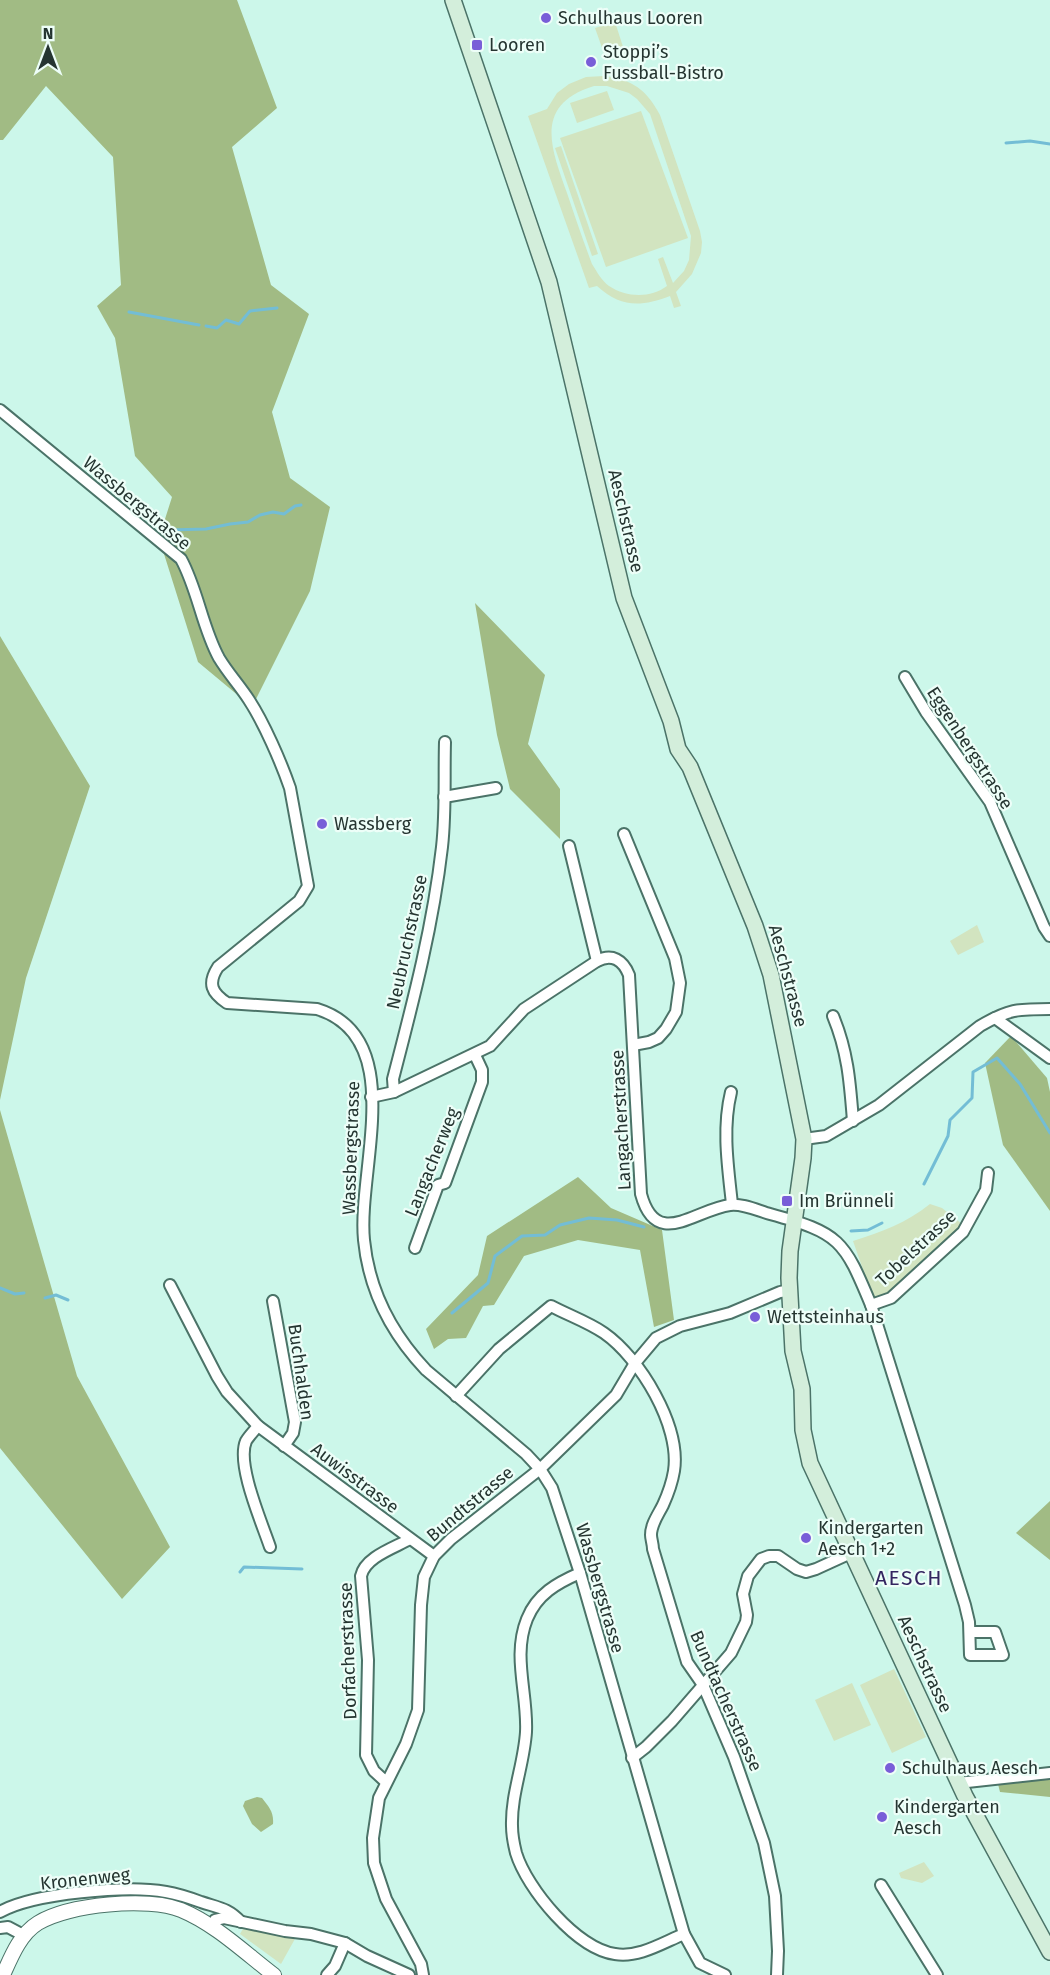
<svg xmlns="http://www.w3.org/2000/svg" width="1050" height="1975" viewBox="0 0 1050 1975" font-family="'Fira Sans',sans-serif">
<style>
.green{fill:#d2e4c0;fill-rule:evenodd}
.forest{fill:#a1bb84}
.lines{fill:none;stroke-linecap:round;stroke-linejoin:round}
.stream{stroke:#73bdd5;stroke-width:3}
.minor-casing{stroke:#4b7368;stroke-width:14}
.tertiary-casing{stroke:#4b7368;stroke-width:16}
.secondary-casing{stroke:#4b7368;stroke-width:18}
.minor{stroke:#fff;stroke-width:10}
.tertiary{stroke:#fff;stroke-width:14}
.secondary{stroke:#d3eedb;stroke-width:15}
.poi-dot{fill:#795ed8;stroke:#edfef8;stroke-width:2}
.labels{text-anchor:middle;stroke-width:4.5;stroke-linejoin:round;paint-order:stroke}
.poi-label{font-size:18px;fill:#253531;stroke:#edfef8;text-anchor:start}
.street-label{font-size:18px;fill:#253531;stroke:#edfef8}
.quarter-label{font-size:21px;letter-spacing:1.5px;fill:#332560;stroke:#edfef8}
</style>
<rect width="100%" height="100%" fill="#ccf7ea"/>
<g class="green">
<polygon points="615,22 625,53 606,59 595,28"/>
<path d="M 604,76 C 633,80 646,89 660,115 L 700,231 L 702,242 L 701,253 L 692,274 L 676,292 L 681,306 L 674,308 L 670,296 C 641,307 621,308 597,286 L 589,288 L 528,116 L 547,109 L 557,93 L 569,84 L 586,77 ZM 594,86 L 607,86 L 629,93 L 637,99 L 650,114 L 691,236 L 689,260 L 684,271 L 673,283 L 663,257 L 658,259 L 667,286 C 651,298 627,298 609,286 C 602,281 597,272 592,264 C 583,240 575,217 567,193 C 551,148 533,105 594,86 Z"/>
<polygon points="607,91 614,110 577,123 570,103"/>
<polygon points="641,111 688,238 606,267 560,138"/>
<polygon points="561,146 598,254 592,256 555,148"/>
<polygon points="977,925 984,942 958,955 950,941"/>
<path d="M 930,1204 L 942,1208 L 962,1224 L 930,1259 L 893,1296 L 874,1301 L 853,1241 C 882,1232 906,1223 930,1204 Z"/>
<polygon points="894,1669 926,1737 892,1753 860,1685"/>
<polygon points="852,1683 871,1725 834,1741 815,1700"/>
<polygon points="924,1862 934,1876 922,1883 901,1878 899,1873"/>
<polygon points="244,1927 296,1937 281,1964 240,1934"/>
</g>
<g class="forest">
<polygon points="0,0 237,0 277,108 232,147 271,285 309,314 272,412 290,478 330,507 310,591 252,707 198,662 159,538 172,497 135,456 115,338 97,306 121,285 113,157 46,86 3,140 0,140"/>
<polygon points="475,603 545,675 528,744 560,789 560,839 510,789 497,735"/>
<polygon points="0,636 90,786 26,978 0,1100"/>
<polygon points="1011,1036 1047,1078 1050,1092 1050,1211 1003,1145 985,1063"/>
<polygon points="0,1110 77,1376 170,1547 122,1599 0,1448"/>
<polygon points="578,1177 611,1208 662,1230 674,1320 654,1327 640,1250 578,1240 524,1256 494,1305 483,1306 466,1338 448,1339 434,1349 426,1329 478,1275 487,1236"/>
<polygon points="1050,1501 1050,1560 1016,1533"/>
<polygon points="1050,1775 1050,1797 1000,1792 997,1780"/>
<path d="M 257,1797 L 262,1798 C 269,1807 274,1812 273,1824 L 261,1832 L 252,1824 L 243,1806 L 245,1801 Z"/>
</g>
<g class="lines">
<g class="stream">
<polyline points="1006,143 1030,141 1050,144"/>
<polyline points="129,312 199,325"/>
<polyline points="206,326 217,328 226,320 239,324 250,311 277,308"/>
<polyline points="169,530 206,529 230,524 248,522 260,515 273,512 284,514 295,506 301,505"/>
<polyline points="924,1184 948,1136 950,1120 972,1098 973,1072 997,1058 1020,1084 1050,1133"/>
<polyline points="851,1231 868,1230 882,1223"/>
<polyline points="0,1288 15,1294 24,1293"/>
<polyline points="45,1298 56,1295 68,1300"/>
<polyline points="452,1313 488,1283 495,1256 522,1236 545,1235 560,1225 589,1218 617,1220 644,1227"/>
<polyline points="240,1572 244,1567 302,1569"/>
</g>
<g class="minor-casing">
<g id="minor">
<path d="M 0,410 L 181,559 C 198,590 202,627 219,658 C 228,673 240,686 249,700 C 264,723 281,762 290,788 L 308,886 L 299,901 L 218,967 C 207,984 212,993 227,1003 L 317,1009 C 409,1037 357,1171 364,1240 C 369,1291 391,1333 426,1370 L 526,1454 L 540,1469 L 552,1488 L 580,1573 L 684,1934 L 700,1963 L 725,1975"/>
<polyline points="905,677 926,712 990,802 1044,927 1050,936"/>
<polyline points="444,797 496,788"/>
<polyline points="624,834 675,958 680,983 676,1012 666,1029 658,1038 649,1042 633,1045"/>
<polyline points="569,846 597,961"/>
<path d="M 833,1016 C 848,1052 850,1083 853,1121"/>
<polyline points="995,1018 1050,1058"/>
<path d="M 394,1092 L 393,1079 C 413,1002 433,926 442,847 C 446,812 444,777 445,742"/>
<path d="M 731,1092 C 722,1129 728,1167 732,1204"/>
<path d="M 371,1097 L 394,1092 L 490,1046 L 524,1009 L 597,961 C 612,953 623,960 629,975 L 641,1194 C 656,1250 694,1210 730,1205 C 742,1203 759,1211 770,1214 C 840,1233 844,1240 871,1305 L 965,1605 L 969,1622 L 970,1655 L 1003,1655 L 995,1632 L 970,1632"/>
<path d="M 804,1139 L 826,1136 L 879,1105 L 980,1026 C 1009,1009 1017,1009 1050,1009"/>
<polyline points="415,1248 438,1185 445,1183 482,1082 482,1070 475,1055"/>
<polyline points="170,1285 217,1376 227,1392 258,1426 434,1556"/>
<polyline points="273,1301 295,1422 293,1433 284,1446"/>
<polyline points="871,1305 891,1298 963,1232 986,1190 988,1173"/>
<path d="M 456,1396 L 499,1349 L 551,1306 C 568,1315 588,1322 604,1333 C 640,1358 681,1426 674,1471 C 672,1483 668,1494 663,1505 C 658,1515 651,1524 651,1535 C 651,1539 653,1544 653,1549 L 687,1662 L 703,1685 L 734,1757 L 764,1843 L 775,1896 L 778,1951 L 777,1975"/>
<path d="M 258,1426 C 254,1431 249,1436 246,1441 C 236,1464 262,1523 270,1547"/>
<path d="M 580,1573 C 557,1583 537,1594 527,1619 C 512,1656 528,1694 526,1732 C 524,1764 511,1794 512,1826 C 512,1835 514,1845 516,1853 C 527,1889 577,1949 615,1954 C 639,1958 662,1943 684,1934"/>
<polyline points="632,1758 646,1747 672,1721 731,1653 746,1622 747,1615 743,1594 748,1576 761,1559 769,1556 778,1556 797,1569 806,1572 816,1569 851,1553"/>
<path d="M 386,1782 L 374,1771 L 366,1755 L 368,1660 L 361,1576 C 365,1557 394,1548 410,1539"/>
<polyline points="958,1783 1050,1773"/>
<polyline points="881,1885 937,1975"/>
<path d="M 0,1912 C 33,1893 128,1885 166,1892 C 178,1894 190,1898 201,1902 C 219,1908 228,1908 241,1922"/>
<polyline points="0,1928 8,1927 25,1936"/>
<polyline points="213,1928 215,1920 224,1918 285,1931 311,1934 345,1943 367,1956 409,1975"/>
<polyline points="327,1975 335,1966 345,1943"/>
<polyline points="423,1975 421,1964 386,1899 374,1863 373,1838 379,1798 406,1744 418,1710 421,1605 424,1577 434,1556 451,1539 540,1469 616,1395 635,1363 656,1338 680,1326 730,1313 780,1292 790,1290"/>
</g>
</g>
<g class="tertiary-casing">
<path id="tertiary" d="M 3,1975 C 11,1957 20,1934 38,1923 C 69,1904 148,1897 181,1910 C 215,1924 244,1952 274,1975"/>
</g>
<g class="secondary-casing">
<polyline id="secondary" points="453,0 549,282 624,598 671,721 678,749 690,767 755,926 771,975 804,1139 803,1158 790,1251 789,1278 793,1351 802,1389 803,1430 810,1463 965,1796 1050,1952"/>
</g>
<use href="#minor" class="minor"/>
<use href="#tertiary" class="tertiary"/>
<use href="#secondary" class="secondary"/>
</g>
<g class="poi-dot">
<circle cx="546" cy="18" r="6"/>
<rect x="471" y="39" width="12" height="12" rx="3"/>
<circle cx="591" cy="62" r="6"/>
<circle cx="322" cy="824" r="6"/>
<rect x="781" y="1195" width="12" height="12" rx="3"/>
<circle cx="755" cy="1317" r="6"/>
<circle cx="806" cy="1538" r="6"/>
<circle cx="890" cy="1768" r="6"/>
<circle cx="882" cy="1817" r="6"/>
</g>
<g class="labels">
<g class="poi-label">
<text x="558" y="24">Schulhaus Looren</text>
<text x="489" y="51">Looren</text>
<text x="603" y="58">Stoppi’s<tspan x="603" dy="21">Fussball-Bistro</tspan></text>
<text x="334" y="830">Wassberg</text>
<text x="799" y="1207">Im Brünneli</text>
<text x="767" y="1323">Wettsteinhaus</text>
<text x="818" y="1534">Kindergarten<tspan x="818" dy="21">Aesch 1+2</tspan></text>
<text x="902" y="1774">Schulhaus Aesch</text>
<text x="894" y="1813">Kindergarten<tspan x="894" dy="21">Aesch</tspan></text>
</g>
<g class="street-label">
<text transform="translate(137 503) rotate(40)" y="6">Wassbergstrasse</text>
<text transform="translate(626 521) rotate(77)" y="6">Aeschstrasse</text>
<text transform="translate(970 748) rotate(57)" y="6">Eggenbergstrasse</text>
<text transform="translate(407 942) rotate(-78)" y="6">Neubruchstrasse</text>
<text transform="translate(788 976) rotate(75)" y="6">Aeschstrasse</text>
<text transform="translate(621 1120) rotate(-93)" y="6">Langacherstrasse</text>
<text transform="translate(351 1148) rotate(-88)" y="6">Wassbergstrasse</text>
<text transform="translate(432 1162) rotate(-68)" y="6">Langacherweg</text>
<text transform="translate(916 1248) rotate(-43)" y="6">Tobelstrasse</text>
<text transform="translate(301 1372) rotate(82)" y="6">Buchhalden</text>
<text transform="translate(355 1478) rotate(37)" y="6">Auwisstrasse</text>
<text transform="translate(470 1504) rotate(-40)" y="6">Bundtstrasse</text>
<text transform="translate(600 1588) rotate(74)" y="6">Wassbergstrasse</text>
<text transform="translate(348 1651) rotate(-92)" y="6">Dorfacherstrasse</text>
<text transform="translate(925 1664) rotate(65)" y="6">Aeschstrasse</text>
<text transform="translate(726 1701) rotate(66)" y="6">Bundtacherstrasse</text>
<text transform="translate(85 1879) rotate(-6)" y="6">Kronenweg</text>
</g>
<g class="quarter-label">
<text x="909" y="1585">AESCH</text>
</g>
</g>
<g transform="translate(48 48)" stroke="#edfef8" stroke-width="4.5" paint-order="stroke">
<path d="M0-4.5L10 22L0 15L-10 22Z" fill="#253531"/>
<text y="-9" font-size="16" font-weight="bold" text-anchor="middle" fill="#253531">N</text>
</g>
</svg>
